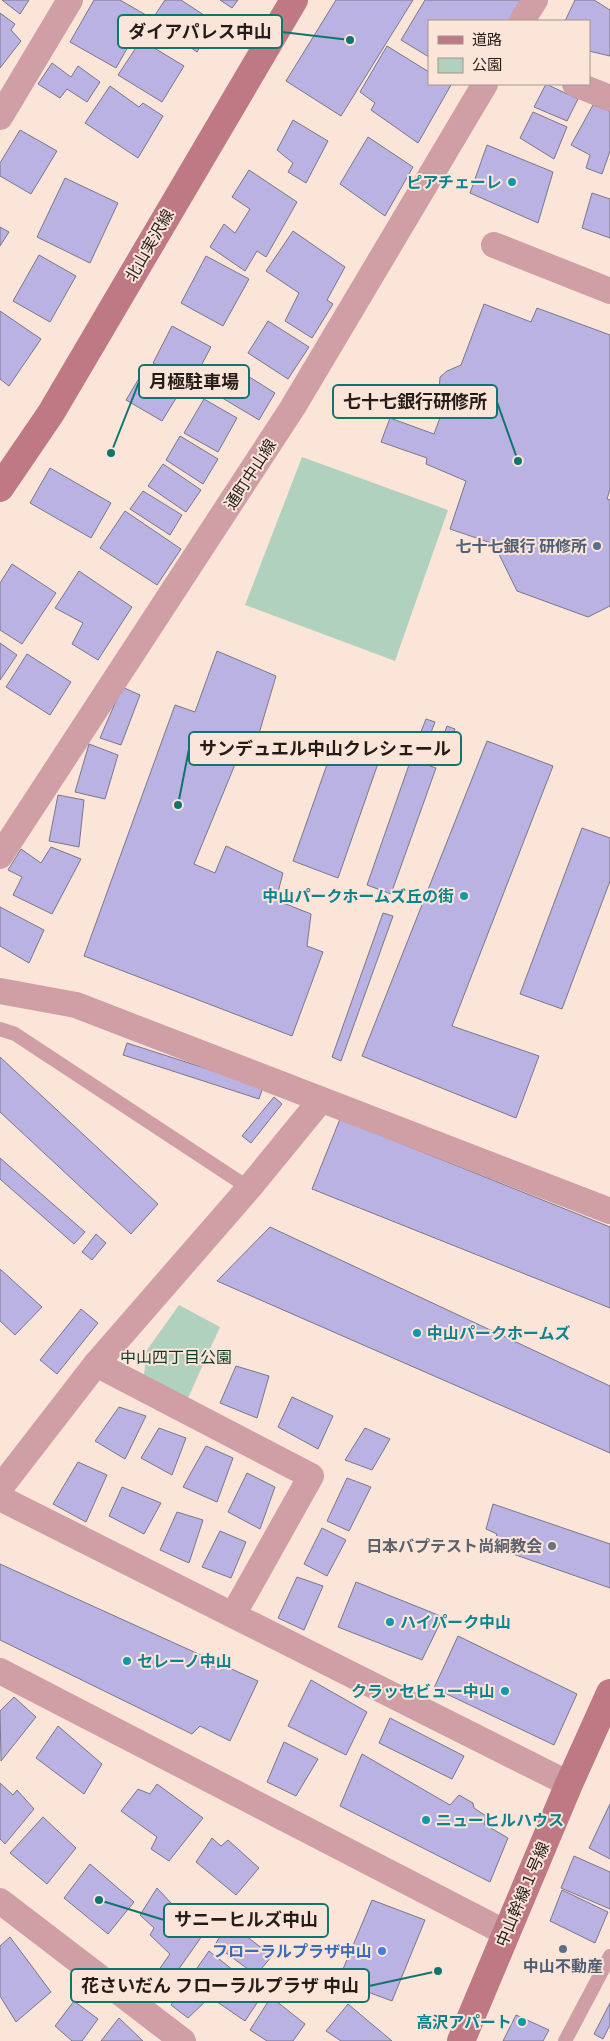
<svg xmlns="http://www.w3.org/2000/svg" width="610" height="2041" viewBox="0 0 610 2041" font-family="Cabin,'Noto Sans JP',sans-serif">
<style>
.green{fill:#b0d1be}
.building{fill:#b9b2e2;stroke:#7a778a}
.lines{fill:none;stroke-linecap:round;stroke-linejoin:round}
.lane{stroke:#cf9fa5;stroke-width:14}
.street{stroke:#cf9fa5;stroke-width:26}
.secondary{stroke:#be7984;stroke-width:28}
.culture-dot{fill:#0f9aa8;stroke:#fbe5d9;stroke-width:2}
.service-dot{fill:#5c6f8a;stroke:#fbe5d9;stroke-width:2}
.worship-dot{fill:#6b7280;stroke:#fbe5d9;stroke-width:2}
.shop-dot{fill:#3f7fe0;stroke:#fbe5d9;stroke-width:2}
.labels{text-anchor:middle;stroke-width:4;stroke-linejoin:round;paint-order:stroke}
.culture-label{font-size:16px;font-weight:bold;fill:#0d838f;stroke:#fbe5d9;text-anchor:end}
.street-label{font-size:16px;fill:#241c18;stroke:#fbe5d9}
.service-label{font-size:16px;font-weight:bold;fill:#4e5e75;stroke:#fbe5d9;text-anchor:end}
.park-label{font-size:16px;fill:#0f3925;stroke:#fbe5d9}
.worship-label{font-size:16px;font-weight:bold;fill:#5b616d;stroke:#fbe5d9;text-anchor:end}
.shop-label{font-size:16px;font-weight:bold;fill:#366cbe;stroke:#fbe5d9;text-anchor:end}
.leader{fill:none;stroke:#0f766e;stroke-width:2}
.callout-dot{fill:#0f766e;stroke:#fbe5d9;stroke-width:2}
.callout{fill:#fbe5d9;stroke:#0f766e;stroke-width:2}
.callout-label{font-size:18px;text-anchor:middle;font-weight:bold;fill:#241c18}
</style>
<rect width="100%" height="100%" fill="#fbe5d9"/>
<g class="green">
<polygon points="302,457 448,510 395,661 245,605"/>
<polygon points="179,1305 220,1327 188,1398 144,1375 147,1350"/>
</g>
<g class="building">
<polygon points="2,0 29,0 20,14"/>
<polygon points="94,0 120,0 146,15 116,68 70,42"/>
<polygon points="165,0 181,0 216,23 197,52 151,21"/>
<polygon points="220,0 238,0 232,8"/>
<polygon points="336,0 413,0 341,116 286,81"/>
<polygon points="425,0 522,0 509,21 429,21 429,57 401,40"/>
<polygon points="575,0 594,0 610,10 610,56 589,51 589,21 565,21"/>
<polygon points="0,13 15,24 11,30 21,41 0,68"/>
<polygon points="141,40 184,66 162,102 118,75"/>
<polygon points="387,46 429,72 429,84 448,84 451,85 418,143 371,110 375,103 360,92"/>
<polygon points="52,63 71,77 78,66 100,82 87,102 67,89 60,98 38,84"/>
<polygon points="546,84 578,99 567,121 534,107"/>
<polygon points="110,86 139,107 143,103 163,116 138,158 85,123"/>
<polygon points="593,105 610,111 610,151 602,174 586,168 590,155 571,145"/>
<polygon points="533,112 567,127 554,159 520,138"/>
<polygon points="293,120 328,141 306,183 288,172 293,163 277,150"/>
<polygon points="20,130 57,151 31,194 0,176 0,163"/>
<polygon points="368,137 413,167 385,216 340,184"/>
<polygon points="487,145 553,172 538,223 470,193"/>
<polygon points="249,170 297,202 266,257 257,251 245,271 210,247 224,224 235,233 250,209 232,197"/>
<polygon points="65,178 118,203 90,263 37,237"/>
<polygon points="592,193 610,199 610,238 582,228"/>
<polygon points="0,227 9,232 0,246"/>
<polygon points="293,231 345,267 327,300 333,304 312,338 285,321 299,293 266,271"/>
<polygon points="39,255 76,276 50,322 13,301"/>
<polygon points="206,256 249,279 223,326 181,303"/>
<polygon points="484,304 531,322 537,308 610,335 610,489 607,499 610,500 610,606 588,617 517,591 494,544 450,529 466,481 426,464 427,458 381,442 390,418 434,434 445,404 439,392 440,377 447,371 461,365"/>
<polygon points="0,311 41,339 9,386 0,379"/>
<polygon points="268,321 309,347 288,379 248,353"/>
<polygon points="172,326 211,347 192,383 153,363"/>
<polygon points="147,365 183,387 162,421 126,400"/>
<polygon points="230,365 275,393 259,420 214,393"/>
<polygon points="204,399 237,418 218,452 184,433"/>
<polygon points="180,436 218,459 203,484 166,460"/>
<polygon points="163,464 201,490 186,512 148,486"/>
<polygon points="50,468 111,503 91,538 30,503"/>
<polygon points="143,491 182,515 170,535 130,509"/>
<polygon points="125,511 181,549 157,585 100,548"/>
<polygon points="12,564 56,593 22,644 0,630 0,583"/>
<polygon points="79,571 132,607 98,660 72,644 83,623 55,608"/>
<polygon points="0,643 17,655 0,680"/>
<polygon points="217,651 276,676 250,764 236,762 194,864 215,873 226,846 283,873 276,900 311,914 307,946 323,952 292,1036 84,956 175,705 195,712"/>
<polygon points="27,654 71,682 50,715 6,687"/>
<polygon points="122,687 140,695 121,745 100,738"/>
<polygon points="426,719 435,722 422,756 413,752"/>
<polygon points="447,726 455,729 441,765 434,762"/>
<polygon points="336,739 381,755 338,878 293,861"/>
<polygon points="487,741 553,766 452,1026 539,1056 516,1118 362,1056"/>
<polygon points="89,744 118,755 105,799 75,792"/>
<polygon points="411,759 436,768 391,894 367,885"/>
<polygon points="58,795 84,800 79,847 49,841"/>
<polygon points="582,828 610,838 610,881 562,1009 520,994"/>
<polygon points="51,847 81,859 52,914 13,895 22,877 8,870 21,849 41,863"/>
<polygon points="0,907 44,930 29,963 0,946"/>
<polygon points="383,913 393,916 341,1061 332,1057"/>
<polygon points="127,1043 263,1087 259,1099 123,1055"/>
<polygon points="0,1057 158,1204 131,1234 0,1112"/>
<polygon points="274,1097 282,1104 251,1143 242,1136"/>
<polygon points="340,1119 610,1227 610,1308 312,1189"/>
<polygon points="0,1158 85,1232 74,1244 0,1179"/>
<polygon points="270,1227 610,1386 610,1453 217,1281"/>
<polygon points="96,1234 106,1243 92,1260 82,1252"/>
<polygon points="0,1269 42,1307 15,1335 0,1321"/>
<polygon points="81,1309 98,1323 57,1374 40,1360"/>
<polygon points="236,1366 269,1376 257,1418 220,1403"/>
<polygon points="292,1397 333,1416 318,1449 278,1427"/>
<polygon points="119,1407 146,1416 125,1459 95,1441"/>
<polygon points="159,1428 186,1438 172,1475 141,1458"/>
<polygon points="365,1428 390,1439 372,1470 345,1460"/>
<polygon points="206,1446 233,1458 217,1502 183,1487"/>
<polygon points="78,1462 107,1475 86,1522 53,1504"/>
<polygon points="247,1473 275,1487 260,1529 228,1512"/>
<polygon points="347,1478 371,1487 349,1531 327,1521"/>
<polygon points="122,1487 161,1503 144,1534 109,1516"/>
<polygon points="493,1504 610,1544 610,1588 493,1547 497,1534 486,1529"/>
<polygon points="177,1512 203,1520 189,1563 160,1550"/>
<polygon points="322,1528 346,1540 327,1576 304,1564"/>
<polygon points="220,1531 246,1542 231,1578 202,1567"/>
<polygon points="0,1564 258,1681 230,1741 200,1726 192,1734 0,1640"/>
<polygon points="297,1577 323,1586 304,1630 278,1618"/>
<polygon points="356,1582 443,1617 422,1660 338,1627"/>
<polygon points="458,1636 577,1694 554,1745 434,1688"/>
<polygon points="311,1680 367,1712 346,1755 288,1726"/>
<polygon points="14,1697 36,1717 1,1761 0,1711"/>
<polygon points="390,1718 464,1756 452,1779 379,1743"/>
<polygon points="58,1726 102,1764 84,1794 36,1758"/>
<polygon points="284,1742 318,1759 296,1796 267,1782"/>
<polygon points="362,1754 450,1805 459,1795 473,1803 474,1808 486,1816 484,1824 508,1838 490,1882 340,1806"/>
<polygon points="0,1783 13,1795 17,1790 34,1809 5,1844 0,1839"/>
<polygon points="157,1784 203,1818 169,1861 151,1849 157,1837 121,1811 138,1789 150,1794"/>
<polygon points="610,1804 610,1859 589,1848"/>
<polygon points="43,1817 76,1848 47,1884 10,1853"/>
<polygon points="212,1838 221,1846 228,1840 259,1868 236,1895 196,1862"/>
<polygon points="574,1856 610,1872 610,1909 561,1888"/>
<polygon points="90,1864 134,1902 108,1934 64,1898"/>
<polygon points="157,1888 202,1936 171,1980 158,1971 170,1954 150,1935 154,1928 140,1915"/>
<polygon points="562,1890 608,1912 595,1943 550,1921"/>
<polygon points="372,1900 425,1920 392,2001 338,1981"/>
<polygon points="228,1922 272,1956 256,1975 215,1945"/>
<polygon points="10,1937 51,1992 16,2022 0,1996 0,1946"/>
<polygon points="209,1951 263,1994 245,2021 210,1997 188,2018 171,2005"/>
<polygon points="271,1997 305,2024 293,2041 267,2041 250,2030"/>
<polygon points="74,2001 98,2019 82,2041 72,2041 55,2026"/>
<polygon points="610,2003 610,2025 603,2039 594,2034"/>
<polygon points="348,2004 392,2041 341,2041 326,2031"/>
<polygon points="516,2015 549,2030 543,2041 503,2041"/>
<polygon points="119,2018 143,2041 101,2041"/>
</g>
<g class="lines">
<g class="lane">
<polyline points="0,1029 15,1034 249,1188"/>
<polyline points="565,2041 610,1956"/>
</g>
<g class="street">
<polyline points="522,21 535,0"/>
<polyline points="575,84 610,98"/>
<polyline points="0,117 70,0"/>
<polyline points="494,245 610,291"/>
<polyline points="0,856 293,407 485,84"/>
<polyline points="0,991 76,1005 610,1211"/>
<polyline points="96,1364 311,1476 233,1615"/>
<polyline points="0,1488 96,1364 249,1188 321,1100"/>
<polyline points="0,1498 569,1784"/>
<polyline points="0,1671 506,1933"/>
<polyline points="0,1901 183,2041"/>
</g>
<g class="secondary">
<polyline points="0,488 51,413 294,0"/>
<polyline points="461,2041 569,1784 610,1693"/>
</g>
</g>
<g class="culture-dot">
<circle cx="512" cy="182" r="5"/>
<circle cx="464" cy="896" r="5"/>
<circle cx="417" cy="1333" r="5"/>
<circle cx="390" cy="1622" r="5"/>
<circle cx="127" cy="1661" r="5"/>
<circle cx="505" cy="1691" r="5"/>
<circle cx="426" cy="1820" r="5"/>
<circle cx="522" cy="2022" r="5"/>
</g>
<g class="service-dot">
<circle cx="597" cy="546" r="5"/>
<circle cx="563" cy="1949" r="5"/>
</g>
<circle class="worship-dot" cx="552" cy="1546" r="5"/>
<circle class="shop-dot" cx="382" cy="1951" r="5"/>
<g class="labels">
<g class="culture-label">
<text x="502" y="188">ピアチェーレ</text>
<text x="454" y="902">中山パークホームズ丘の街</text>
<text x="427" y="1339" text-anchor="start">中山パークホームズ</text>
<text x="400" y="1628" text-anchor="start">ハイパーク中山</text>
<text x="137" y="1667" text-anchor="start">セレーノ中山</text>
<text x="495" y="1697">クラッセビュー中山</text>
<text x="436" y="1826" text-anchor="start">ニューヒルハウス</text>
<text x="512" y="2028">高沢アパート</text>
</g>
<g class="street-label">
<text transform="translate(149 245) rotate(-60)" y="6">北山実沢線</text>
<text transform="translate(250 474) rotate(-57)" y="6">通町中山線</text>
<text transform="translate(522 1894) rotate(-67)" y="6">中山幹線１号線</text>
</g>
<g class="service-label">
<text x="587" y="552">七十七銀行 研修所</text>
<text x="563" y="1972" text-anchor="middle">中山不動産</text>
</g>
<g class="park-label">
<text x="176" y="1363">中山四丁目公園</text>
</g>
<g class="worship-label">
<text x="542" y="1552">日本バプテスト尚絅教会</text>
</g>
<g class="shop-label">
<text x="372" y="1957">フローラルプラザ中山</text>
</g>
</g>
<path class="leader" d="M350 40L282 32M111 453L139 382M518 461L497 402M178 805L189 749M99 1900L164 1920M438 1971L369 1986"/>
<g class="callout-dot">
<circle cx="350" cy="40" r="5"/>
<circle cx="111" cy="453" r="5"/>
<circle cx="518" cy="461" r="5"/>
<circle cx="178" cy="805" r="5"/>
<circle cx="99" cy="1900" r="5"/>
<circle cx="438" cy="1971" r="5"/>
</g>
<g class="callout">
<rect x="118" y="15" width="164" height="33" rx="5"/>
<rect x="139" y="365" width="110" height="33" rx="5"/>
<rect x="333" y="385" width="164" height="33" rx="5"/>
<rect x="189" y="732" width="272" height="33" rx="5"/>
<rect x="164" y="1904" width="164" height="33" rx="5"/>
<rect x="71" y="1969" width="298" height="33" rx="5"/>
</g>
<g class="callout-label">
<text x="200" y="38">ダイアパレス中山</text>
<text x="194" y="388">月極駐車場</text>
<text x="415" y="408">七十七銀行研修所</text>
<text x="325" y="755">サンデュエル中山クレシェール</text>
<text x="246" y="1926">サニーヒルズ中山</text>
<text x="220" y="1992">花さいだん フローラルプラザ 中山</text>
</g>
<rect x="428" y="20" width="162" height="65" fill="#fbe5d9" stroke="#a5958c"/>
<rect x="438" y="36" width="25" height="8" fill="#be7984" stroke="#a5958c"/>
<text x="472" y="45" font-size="15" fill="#241c18">道路</text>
<rect x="438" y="58" width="25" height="15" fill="#b0d1be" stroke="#a5958c"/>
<text x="472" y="70" font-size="15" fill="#241c18">公園</text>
</svg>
